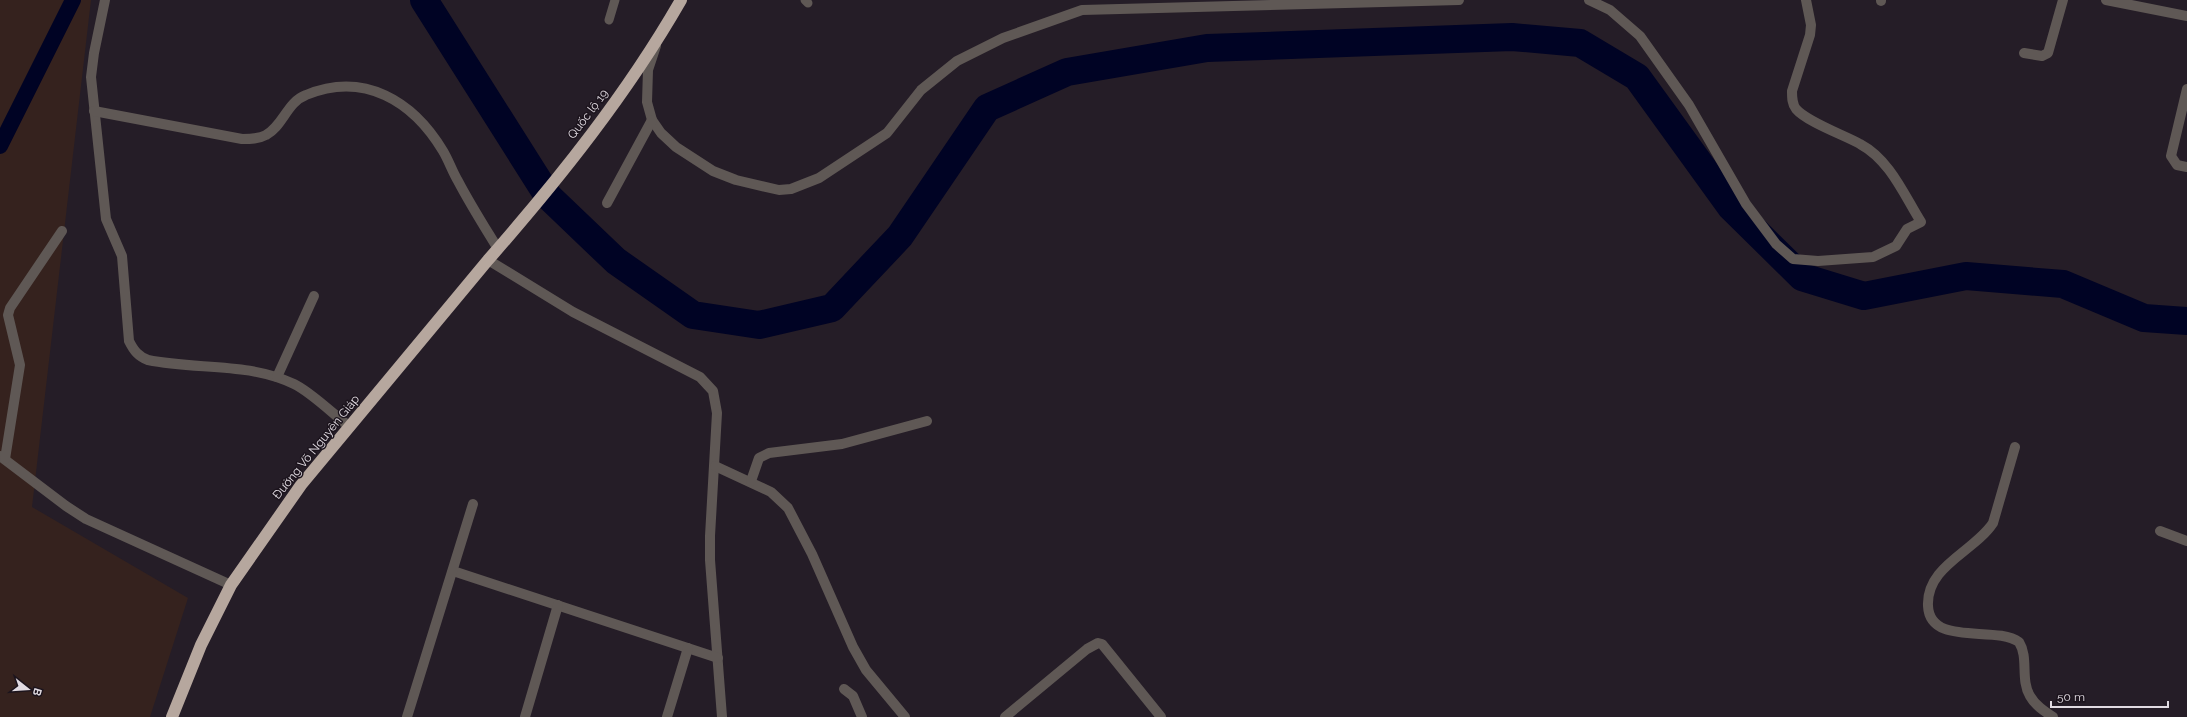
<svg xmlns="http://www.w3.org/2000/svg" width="2187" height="717" viewBox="0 0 2187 717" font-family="Raleway,sans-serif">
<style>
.industrial{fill:#35221e}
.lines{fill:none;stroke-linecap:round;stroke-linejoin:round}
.canal{stroke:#000324;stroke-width:16}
.river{stroke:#000324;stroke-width:28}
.lane{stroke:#5f5855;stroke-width:9}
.street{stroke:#5f5855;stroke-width:10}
.highway{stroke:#b6a79e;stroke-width:12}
.labels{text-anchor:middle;stroke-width:3;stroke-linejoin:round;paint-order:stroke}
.street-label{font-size:12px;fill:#e1dbe2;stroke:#1c141d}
</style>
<rect width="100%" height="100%" fill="#251d27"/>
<polygon class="industrial" points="0,0 91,0 32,507 188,598 150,717 0,717"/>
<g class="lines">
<polyline class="canal" points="0,146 73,0"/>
<polyline class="river" points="424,0 548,196 616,261 693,315 759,325 832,308 900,236 987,108 1067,72 1207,48 1512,37 1580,43 1637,77 1731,207 1802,277 1864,296 1966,276 2063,284 2144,318 2187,321"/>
<g class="lane">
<polyline points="805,0 808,3"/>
<polyline points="609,20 615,0"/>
</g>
<g class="street">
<path d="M 105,0 L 94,53 L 91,77 L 106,219 L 122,256 L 129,341 C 134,351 138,356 148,360 C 197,370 248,362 294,384 C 311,392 334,415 350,427"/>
<path d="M 1589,0 L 1610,10 L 1640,36 L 1689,105 L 1746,204 L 1776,244 L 1793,259 L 1818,261 L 1873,257 L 1896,246 L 1907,229 L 1921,222 C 1904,195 1890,160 1860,144 C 1844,135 1807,122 1796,109 C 1792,104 1792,98 1792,91 L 1810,35 L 1811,25 L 1806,0"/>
<polyline points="2106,0 2187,16"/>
<polyline points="1881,1 1881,0"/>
<polyline points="656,46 648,70 647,102 652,120 661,133 676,147 713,171 736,180 779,190 791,189 819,178 887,133 921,90 957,61 1003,38 1082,10 1459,0"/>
<polyline points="2024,53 2042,56 2048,53 2063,0"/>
<polyline points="2187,89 2171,156 2177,165 2187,167"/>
<path d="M 94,111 L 242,139 C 250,139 259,139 266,135 C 283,126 287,102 306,95 C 364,71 413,101 443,151 C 449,161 452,171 458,181 C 470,204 484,226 498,249"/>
<polyline points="607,203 652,120"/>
<polyline points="488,260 573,312 700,377 713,391 717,413 710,536 710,560 722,717"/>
<polyline points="277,377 314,296"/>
<path d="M 2015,447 L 1993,523 C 1974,552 1926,566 1928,606 C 1930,647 1995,625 2019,642 C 2029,658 2020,679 2030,696 C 2035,705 2044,711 2053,717"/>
<polyline points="0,456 66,506 86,519 231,585"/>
<polyline points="5,459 20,365 8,315 10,308 62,231"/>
<polyline points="715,466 771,492 788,508 812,554 853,647 866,670 905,717"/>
<polyline points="751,481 759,458 769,453 842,444 927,421"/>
<polyline points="2160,531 2187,541"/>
<polyline points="453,571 718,658"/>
<polyline points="844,689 853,696 862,717"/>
<polyline points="407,717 473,504"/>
<polyline points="525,717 558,605"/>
<polyline points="667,717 688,648"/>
<polyline points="1005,717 1087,649 1098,643 1102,644 1161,717"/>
</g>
<path class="highway" d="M 172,717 L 201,645 L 231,585 L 301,485 L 488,260 C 559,179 627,94 681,0"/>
</g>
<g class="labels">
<g class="street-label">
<text transform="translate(588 114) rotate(-53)" y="4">Quốc lộ 19</text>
<text transform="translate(316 447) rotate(-51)" y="4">Đường Võ Nguyên Giáp</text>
</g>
</g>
<g transform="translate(28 689) rotate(107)" stroke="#1c141d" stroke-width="3" paint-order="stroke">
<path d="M0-3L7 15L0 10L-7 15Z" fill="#e1dbe2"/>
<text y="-6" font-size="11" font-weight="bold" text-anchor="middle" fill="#e1dbe2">B</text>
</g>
<path d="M2051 701v6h117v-6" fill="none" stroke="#e1dbe2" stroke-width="2"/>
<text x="2057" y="701" font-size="12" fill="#e1dbe2" stroke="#1c141d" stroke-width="3" paint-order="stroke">50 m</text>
</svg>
